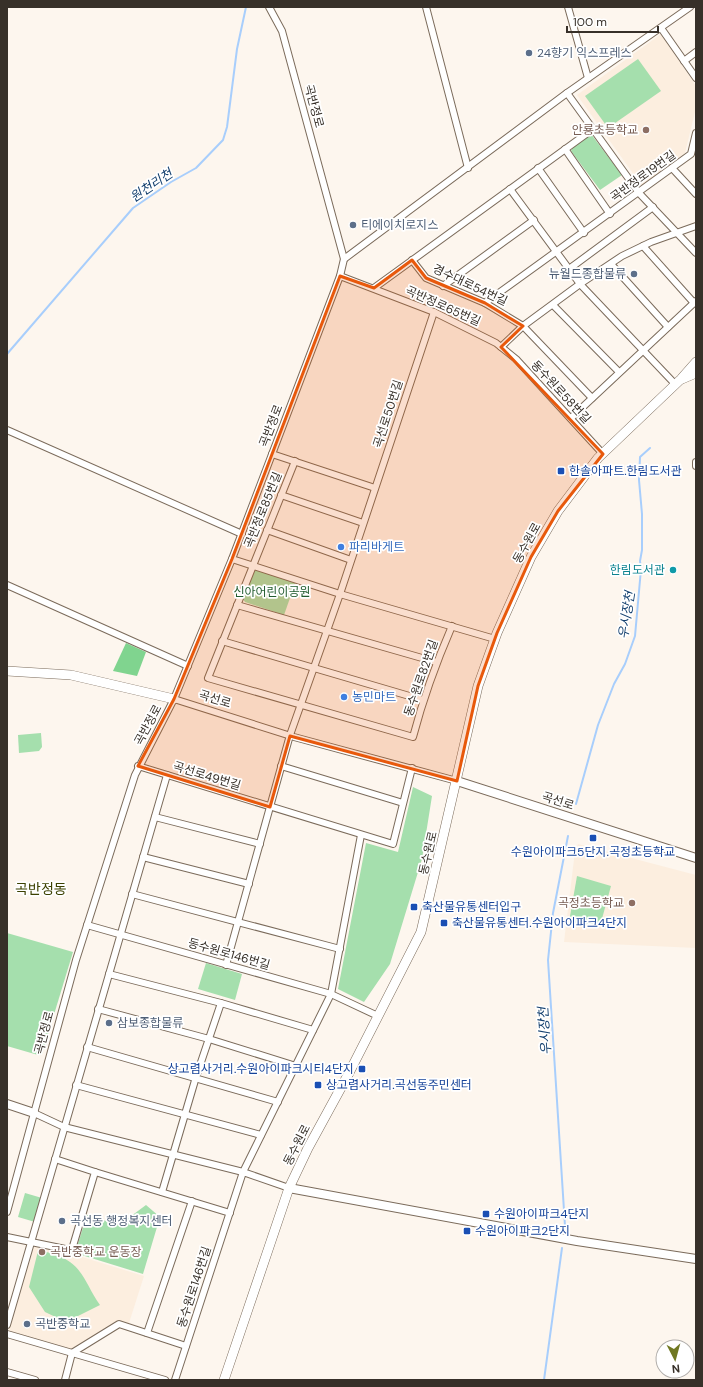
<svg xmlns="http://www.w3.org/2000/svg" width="703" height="1387" viewBox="0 0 703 1387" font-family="'DM Sans','Noto Sans KR',sans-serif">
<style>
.built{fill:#fceedf}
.green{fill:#a5dfad}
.forest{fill:#80d48f}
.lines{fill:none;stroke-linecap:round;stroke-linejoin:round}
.stream{stroke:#a8cefc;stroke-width:2}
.minor-casing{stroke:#7b6b5b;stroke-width:8}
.tertiary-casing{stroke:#7b6b5b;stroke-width:10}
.secondary-casing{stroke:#7b6b5b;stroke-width:10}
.minor{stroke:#fff;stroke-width:6}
.tertiary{stroke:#fff;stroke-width:8}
.secondary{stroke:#fff;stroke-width:9}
.marked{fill:#e8590c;fill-opacity:0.2;stroke:#e8590c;stroke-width:3;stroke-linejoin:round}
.service-dot{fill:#5c6f8a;stroke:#fff;stroke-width:1.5}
.education-dot{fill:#8d6e63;stroke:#fff;stroke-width:1.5}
.transit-dot{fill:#1a4fb4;stroke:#fff;stroke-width:1.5}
.shop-dot{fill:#3f7fe0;stroke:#fff;stroke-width:1.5}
.culture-dot{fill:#0f9aa8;stroke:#fff;stroke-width:1.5}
.labels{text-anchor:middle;stroke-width:3.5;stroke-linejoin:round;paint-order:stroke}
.service-label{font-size:12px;fill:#4e5e75;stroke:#fff;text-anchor:start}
.street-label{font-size:12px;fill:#373029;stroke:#fff}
.education-label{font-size:12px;fill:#785e54;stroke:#fff;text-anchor:end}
.transit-label{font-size:12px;fill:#164399;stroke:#fff;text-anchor:start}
.shop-label{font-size:12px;fill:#366cbe;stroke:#fff;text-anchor:start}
.culture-label{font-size:12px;fill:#0d838f;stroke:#fff;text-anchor:end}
.park-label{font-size:12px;fill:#215b2e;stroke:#fff}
.water-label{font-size:13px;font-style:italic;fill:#14406f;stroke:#fff}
.quarter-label{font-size:14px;fill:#3c4101;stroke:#fff}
</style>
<rect width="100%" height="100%" fill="#fdf6ee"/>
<g class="built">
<polygon points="661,34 696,86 696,108 685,153 642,186 577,95"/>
<polygon points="578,844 696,875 696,948 564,942 575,851"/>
<polygon points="40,1244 144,1276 129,1323 119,1322 70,1350 8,1333 34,1246"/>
</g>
<g class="green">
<polygon points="638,59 661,91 608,128 585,96"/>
<polygon points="591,134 622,175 600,190 571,151 573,147"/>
<polygon points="257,568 296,581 284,615 245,602 243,599 253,570"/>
<polygon points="41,733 42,747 39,751 19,753 18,735"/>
<polygon points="413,787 432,796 422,859 390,964 364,1002 338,989 366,843 398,852"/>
<polygon points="577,876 611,886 600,926 569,922"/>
<polygon points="7,933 73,952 42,1054 38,1055 7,1046"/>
<polygon points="206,963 242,974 235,1000 198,989"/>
<polygon points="25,1193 42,1198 35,1222 18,1217"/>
<polygon points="146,1205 160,1217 143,1274 75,1253 87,1215 119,1225"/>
<path d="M 38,1251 C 45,1251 50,1253 56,1255 C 83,1264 85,1284 100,1305 L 66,1322 L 45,1312 L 29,1287 Z"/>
</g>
<polygon class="forest" points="126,643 146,652 137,676 113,671"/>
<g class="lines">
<g class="stream">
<polyline points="7,354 133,208 171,182 196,168 223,140 227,127 237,49 246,7"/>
<polyline points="576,804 598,725 614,684 625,664 635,636 641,569 640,561 642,550 642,514 639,480 640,457 650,448"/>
<polyline points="565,1226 548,960 553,913 568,836"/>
<polyline points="544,1380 562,1248"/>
</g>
<g class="minor-casing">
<g id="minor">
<polyline points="269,7 282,31 344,259"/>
<polyline points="426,7 468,168"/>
<polyline points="568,7 588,78"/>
<polyline points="661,28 696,78"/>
<polyline points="684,61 696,52"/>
<polyline points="567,93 639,193 696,253"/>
<polyline points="565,149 610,214"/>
<polyline points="538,168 584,233"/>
<polyline points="672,168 696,194"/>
<polyline points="510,189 580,284 675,384"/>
<polyline points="643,246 694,303"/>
<polyline points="412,260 426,278 485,303 523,326 592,398"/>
<polyline points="611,264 668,327"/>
<polyline points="569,269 653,207"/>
<polyline points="340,276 434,312 496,343 516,359 603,454"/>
<polyline points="443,286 534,220"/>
<polyline points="374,288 593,129"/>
<polyline points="485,303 691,154 696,133"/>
<polyline points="553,305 619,372"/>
<polyline points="501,347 523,326 580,284 622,256 651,242 696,226"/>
<polyline points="571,418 696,301"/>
<polyline points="7,430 242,534"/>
<polyline points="272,454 375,488"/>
<path d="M 295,461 L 208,678 L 413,737 C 423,699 436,663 452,626"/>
<polyline points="696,462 696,466"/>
<polyline points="281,495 363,523"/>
<polyline points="267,530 351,560"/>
<polyline points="232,559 340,594 495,639"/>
<polyline points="7,585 188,666"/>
<polyline points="237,605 436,662"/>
<polyline points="222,641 423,700"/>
<polyline points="174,699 294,737 457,781"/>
<polyline points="138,766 393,844 412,768"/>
<polyline points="281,766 403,803"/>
<polyline points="155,817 260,844"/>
<polyline points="143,857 249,884"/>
<polyline points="132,894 340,949"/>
<polyline points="87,925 331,994 378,1016"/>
<polyline points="226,965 290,735 340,594 434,312"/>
<polyline points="109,974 221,1003 313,1030"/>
<polyline points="98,1009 209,1039 296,1066"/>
<polyline points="87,1047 278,1102"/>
<polyline points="76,1085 261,1135"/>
<polyline points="34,1113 64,1127 243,1172 331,994 361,835"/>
<polyline points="95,1172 230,1213"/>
<polyline points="162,1192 196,1077 221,1003"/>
<polyline points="7,1212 76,960 135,775 174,699 232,559 340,276 344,259 567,93 690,7"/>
<polyline points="7,1237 70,1250 73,1246 95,1172 55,1159"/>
<polyline points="7,1325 167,775"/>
<polyline points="147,1333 192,1201"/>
<polyline points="7,1334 165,1380"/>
<polyline points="7,1372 35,1380"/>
<polyline points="65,1380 72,1353 119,1324 186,1346"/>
<polyline points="175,1380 243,1172 289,1188"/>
</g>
</g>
<g class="tertiary-casing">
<g id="tertiary">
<polyline points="457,781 696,858"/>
<polyline points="7,1104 34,1113"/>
<polyline points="289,1188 577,1241 696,1259"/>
</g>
</g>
<g class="secondary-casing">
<g id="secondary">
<polyline points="682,379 696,373"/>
<polyline points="7,671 71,675 174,699"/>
<polyline points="224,1380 289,1188 308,1148 349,1073 421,932 478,686 497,633 531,557 558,511 598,458 681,379 696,362"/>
</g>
</g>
<use href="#minor" class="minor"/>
<use href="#tertiary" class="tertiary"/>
<use href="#secondary" class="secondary"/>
</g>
<path class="marked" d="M 412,260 L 426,278 L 485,303 L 523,326 L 501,347 L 603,454 L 558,511 L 531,557 L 497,633 L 478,686 L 457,781 L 290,736 L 270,807 L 138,766 L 174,699 L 232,559 L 340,276 L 374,288 Z"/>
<g class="service-dot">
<circle cx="529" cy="53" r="4"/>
<circle cx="353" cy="225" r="4"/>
<circle cx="634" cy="274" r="4"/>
<circle cx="109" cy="1023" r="4"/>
<circle cx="62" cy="1221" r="4"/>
<circle cx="27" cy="1324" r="4"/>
</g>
<g class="education-dot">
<circle cx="646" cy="130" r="4"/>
<circle cx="632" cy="903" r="4"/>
<circle cx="42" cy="1252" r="4"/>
</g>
<g class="transit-dot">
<rect x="557" y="467" width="8" height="8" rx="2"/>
<rect x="589" y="834" width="8" height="8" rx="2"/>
<rect x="410" y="903" width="8" height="8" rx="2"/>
<rect x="440" y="919" width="8" height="8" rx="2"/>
<rect x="358" y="1065" width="8" height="8" rx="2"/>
<rect x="314" y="1081" width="8" height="8" rx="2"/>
<rect x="482" y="1210" width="8" height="8" rx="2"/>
<rect x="463" y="1227" width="8" height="8" rx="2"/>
</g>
<g class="shop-dot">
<circle cx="341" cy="547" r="4"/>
<circle cx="344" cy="697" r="4"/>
</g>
<circle class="culture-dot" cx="673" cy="570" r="4"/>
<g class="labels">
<g class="service-label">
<text x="537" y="57">24향기 익스프레스</text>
<text x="361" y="229">티에이치로지스</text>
<text x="626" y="278" text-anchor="end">뉴월드종합물류</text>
<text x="117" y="1027">삼보종합물류</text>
<text x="70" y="1225">곡선동 행정복지센터</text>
<text x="35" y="1328">곡반중학교</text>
</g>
<g class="street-label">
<text transform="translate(314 106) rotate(75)" y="4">곡반정로</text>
<text transform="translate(643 176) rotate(-36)" y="4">곡반정로19번길</text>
<text transform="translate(470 285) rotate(25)" y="4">경수대로54번길</text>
<text transform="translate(443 306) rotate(24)" y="4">곡반정로65번길</text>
<text transform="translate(561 392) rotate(47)" y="4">동수원로58번길</text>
<text transform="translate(388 414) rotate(-72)" y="4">곡선로50번길</text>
<text transform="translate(271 426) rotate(-69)" y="4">곡반정로</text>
<text transform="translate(263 510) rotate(-68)" y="4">곡반정로85번길</text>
<text transform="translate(527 543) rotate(-61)" y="4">동수원로</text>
<text transform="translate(421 678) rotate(-71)" y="4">동수원로82번길</text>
<text transform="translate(215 699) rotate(17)" y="4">곡선로</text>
<text transform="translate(148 725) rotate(-62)" y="4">곡반정로</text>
<text transform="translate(207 776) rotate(17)" y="4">곡선로49번길</text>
<text transform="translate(558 801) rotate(18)" y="4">곡선로</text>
<text transform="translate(428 853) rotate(-77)" y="4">동수원로</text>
<text transform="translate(229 954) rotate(16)" y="4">동수원로146번길</text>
<text transform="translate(44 1033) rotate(-75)" y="4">곡반정로</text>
<text transform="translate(297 1145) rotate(-63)" y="4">동수원로</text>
<text transform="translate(194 1287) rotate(-72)" y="4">동수원로146번길</text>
</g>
<g class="education-label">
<text x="638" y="134">안룡초등학교</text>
<text x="624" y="907">곡정초등학교</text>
<text x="50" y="1256" text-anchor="start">곡반중학교 운동장</text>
</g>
<g class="transit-label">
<text x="569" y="475">한솔아파트.한림도서관</text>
<text x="593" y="856" text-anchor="middle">수원아이파크5단지.곡정초등학교</text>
<text x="422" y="911">축산물유통센터입구</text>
<text x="452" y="927">축산물유통센터.수원아이파크4단지</text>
<text x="354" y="1073" text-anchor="end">상고렴사거리.수원아이파크시티4단지</text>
<text x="326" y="1089">상고렴사거리.곡선동주민센터</text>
<text x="494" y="1218">수원아이파크4단지</text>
<text x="475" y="1235">수원아이파크2단지</text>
</g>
<g class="shop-label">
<text x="349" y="551">파리바게트</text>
<text x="352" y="701">농민마트</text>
</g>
<g class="culture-label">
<text x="665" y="574">한림도서관</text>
</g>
<g class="park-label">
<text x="272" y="596">신아어린이공원</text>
</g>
<g class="water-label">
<text transform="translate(151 185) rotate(-34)" y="5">원천리천</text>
<text transform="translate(626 615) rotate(-81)" y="5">우시장천</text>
<text transform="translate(544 1031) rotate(-94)" y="5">우시장천</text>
</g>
<g class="quarter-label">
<text x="41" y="894">곡반정동</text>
</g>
</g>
<rect width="703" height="1387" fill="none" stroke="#373029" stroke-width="16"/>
<g transform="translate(675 1359) rotate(174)"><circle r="19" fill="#ffffff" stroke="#afaca9"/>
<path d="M0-3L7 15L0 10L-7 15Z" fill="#707822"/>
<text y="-6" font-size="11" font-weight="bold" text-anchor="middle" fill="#373029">N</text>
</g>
<path d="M567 26v6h91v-6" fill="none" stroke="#373029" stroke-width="2"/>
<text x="573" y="26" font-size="12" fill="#373029" stroke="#ffffff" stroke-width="3" paint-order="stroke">100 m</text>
</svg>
